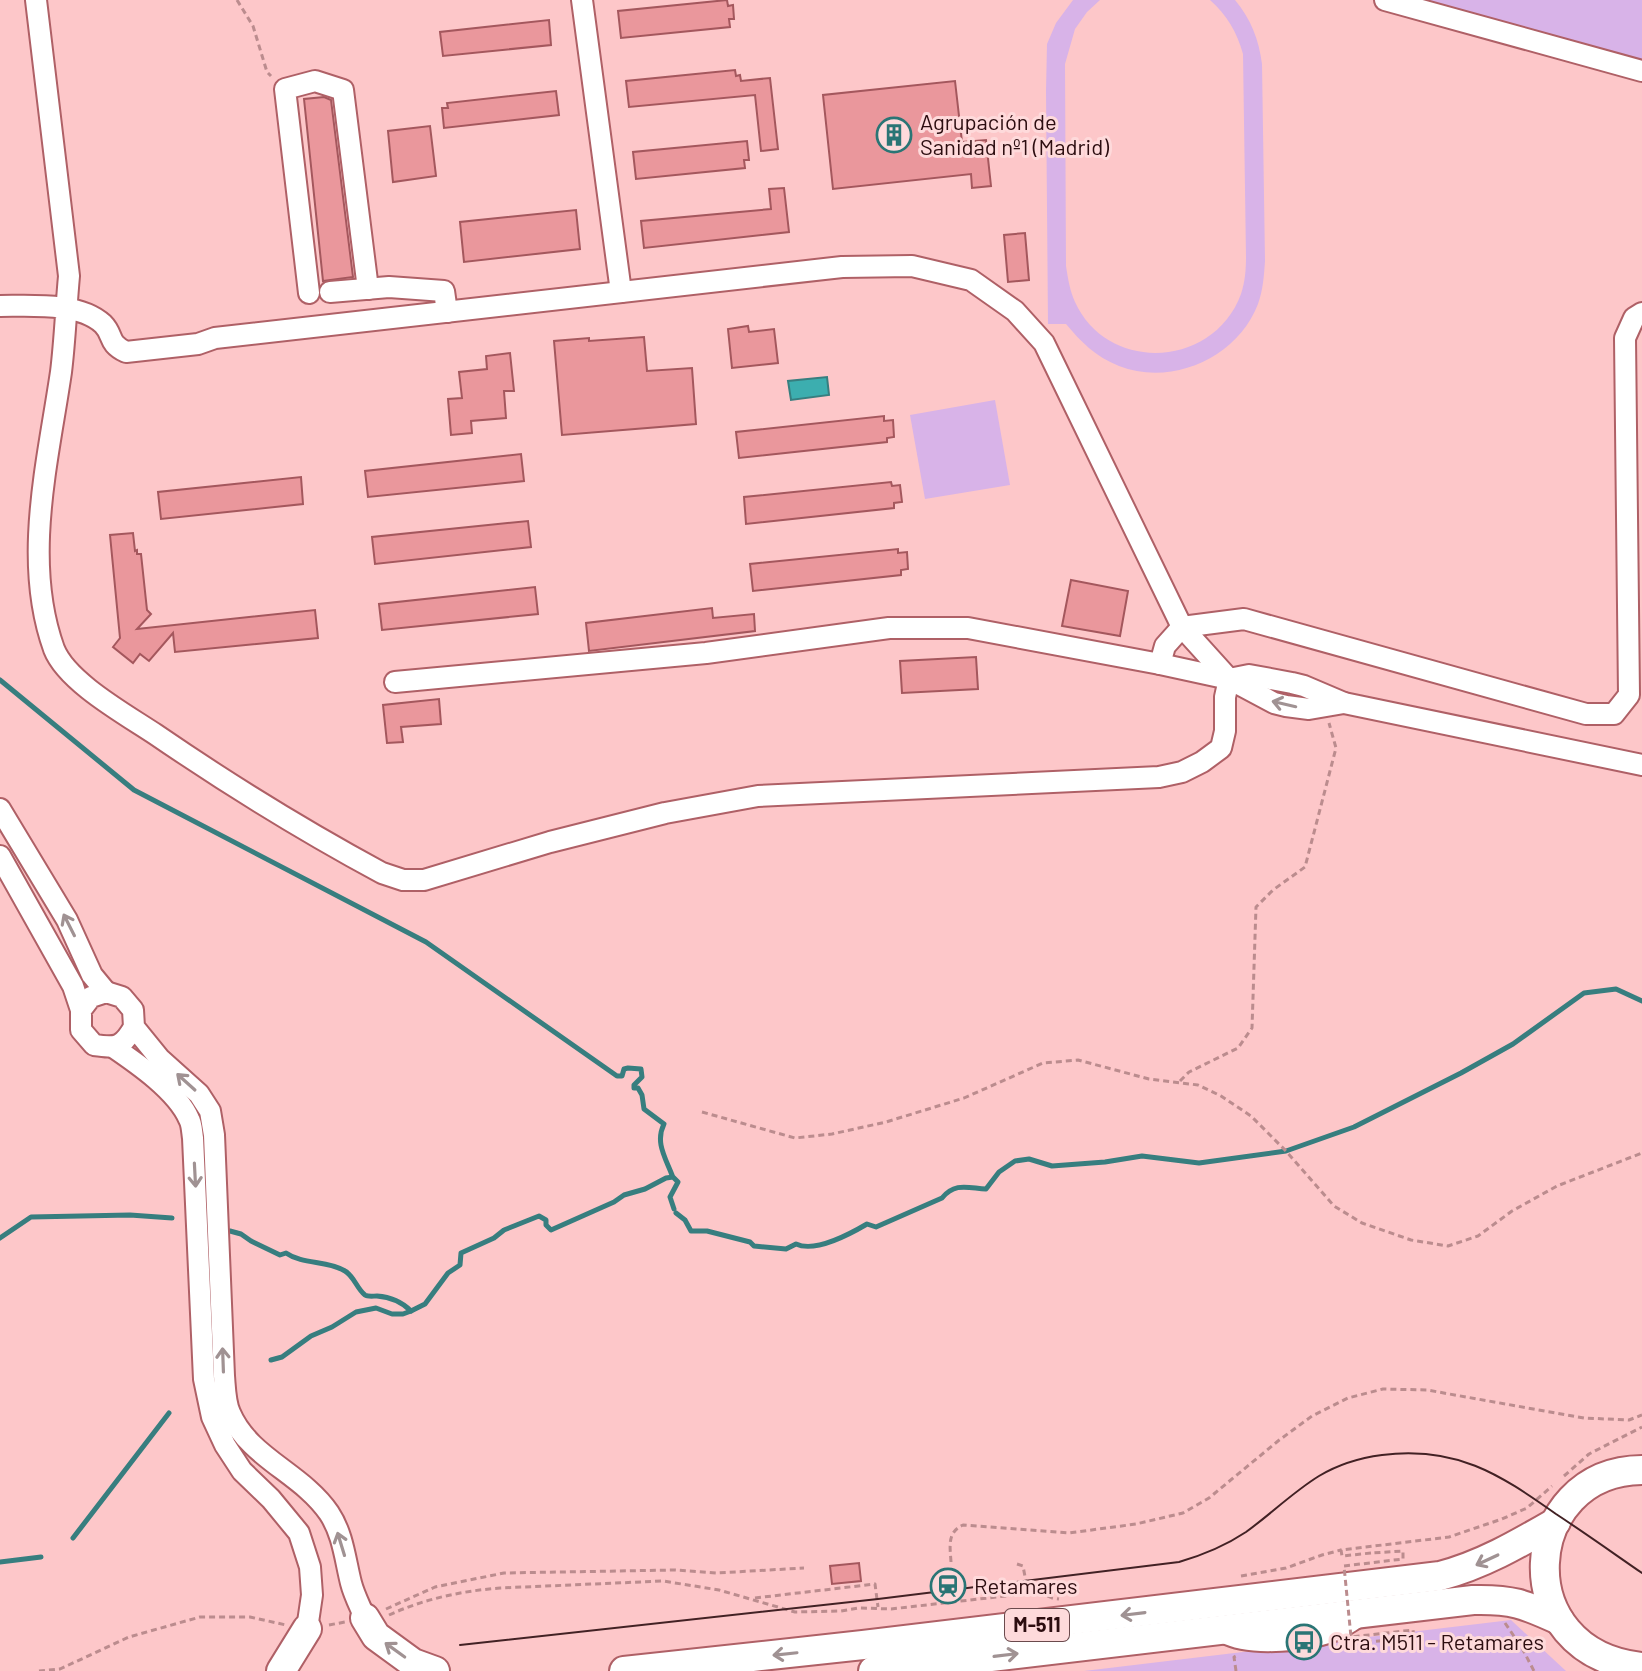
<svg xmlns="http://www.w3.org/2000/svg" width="1642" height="1671" viewBox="0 0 1642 1671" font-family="Barlow,sans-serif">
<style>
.green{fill:#d8b3e8}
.water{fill:#3caeaf;stroke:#377e7f;stroke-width:2}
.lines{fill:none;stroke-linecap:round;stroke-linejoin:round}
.stream{stroke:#377e7f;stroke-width:5}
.building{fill:#ea979c;stroke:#a4575d;stroke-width:2}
.minor-casing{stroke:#af6066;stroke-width:24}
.highway-casing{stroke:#af6066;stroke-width:32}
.path{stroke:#bb8c8e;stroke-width:3;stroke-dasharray:6 4;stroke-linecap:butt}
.minor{stroke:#fff;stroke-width:20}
.highway{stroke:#fff;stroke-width:28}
.tram{stroke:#422124;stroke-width:2}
.path-bridge{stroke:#bb8c8e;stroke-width:3;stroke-dasharray:6 4;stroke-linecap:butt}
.oneway{stroke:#a09293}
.labels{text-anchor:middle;stroke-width:6;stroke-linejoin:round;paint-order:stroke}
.shield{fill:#fedadb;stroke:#6b4a4d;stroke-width:2}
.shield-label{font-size:20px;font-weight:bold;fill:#2c0d10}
.poi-label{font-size:22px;fill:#2c0d10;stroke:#fedadb;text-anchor:start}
</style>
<rect width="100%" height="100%" fill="#fdc7c9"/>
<g class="green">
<path d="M 1073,0 L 1100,0 L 1087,12 L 1075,29 L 1065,64 L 1066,266 C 1068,279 1070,291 1075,302 C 1108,374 1214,368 1241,294 C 1245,282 1246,270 1246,257 L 1243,54 C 1237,32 1227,15 1210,0 L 1235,0 C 1251,19 1259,40 1262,64 L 1265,261 C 1264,276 1263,290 1258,304 C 1238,357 1172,387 1119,366 C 1096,357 1081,342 1066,324 L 1048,324 L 1046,91 L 1047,44 L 1056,23 Z"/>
<polygon points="1407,0 1642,0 1642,65"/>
<polygon points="995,400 1010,485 925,499 910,415"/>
<polygon points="1511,1620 1566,1671 1084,1671"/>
</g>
<polygon class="water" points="827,377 829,395 791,400 788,381"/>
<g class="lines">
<g class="stream">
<path d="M 0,680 L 134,790 L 426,942 L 617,1076 L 622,1076 L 624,1069 L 628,1068 L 641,1069 L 642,1077 L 634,1085 L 634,1088 L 638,1088 L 642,1095 L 644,1109 L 664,1124 C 655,1142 665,1157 672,1175"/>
<path d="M 676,1213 L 685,1220 L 691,1231 L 707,1231 L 750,1242 L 754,1246 L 786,1249 L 796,1244 C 815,1253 850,1234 867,1224 L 876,1227 L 942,1198 C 955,1182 968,1188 986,1189 L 999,1172 L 1015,1161 L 1029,1159 L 1052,1166 L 1105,1162 L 1142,1156 L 1199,1163 L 1286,1151 L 1354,1127 L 1461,1073 L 1513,1044 L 1584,993 L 1616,989 L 1642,1001"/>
<path d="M 230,1231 L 241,1234 L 251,1241 L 280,1255 L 286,1253 C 303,1265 327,1260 345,1271 C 354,1276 357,1289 365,1295 C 368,1297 373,1296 377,1296 C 390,1297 401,1301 411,1311"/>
<polyline points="0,1238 31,1217 130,1215 172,1218"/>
<polyline points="271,1360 282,1357 311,1336 332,1327 356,1312 376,1308 392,1314 403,1314 411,1311 425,1304 448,1273 460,1265 461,1253 494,1238 504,1230 539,1216 546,1220 546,1225 551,1230 614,1202 624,1195 645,1189 666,1178 673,1177 678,1182 670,1197 674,1209"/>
<polyline points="73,1538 169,1413"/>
<polyline points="0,1562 41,1557"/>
</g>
</g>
<g class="building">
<polygon points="727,0 728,6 733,5 734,19 729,19 730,27 621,38 618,11"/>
<polygon points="549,20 551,45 443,56 440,32"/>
<polygon points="735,70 736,76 740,75 741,81 770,78 778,149 761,151 755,95 629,107 626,81"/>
<polygon points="955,81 962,142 986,140 991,186 972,188 971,174 833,189 823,95"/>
<polygon points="556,91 559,115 444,128 442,108 448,108 447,103"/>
<polygon points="324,97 331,100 353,277 323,281 304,99"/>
<polygon points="430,126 436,176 393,182 388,131"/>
<polygon points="747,141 749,160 744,160 745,168 636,179 633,152"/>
<polygon points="784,188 789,232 644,248 641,221 771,209 769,189"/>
<polygon points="576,210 580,249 464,262 460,222"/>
<polygon points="1025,233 1029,280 1008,282 1004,235"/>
<polygon points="748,326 749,332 774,329 778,363 732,368 728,329"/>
<polygon points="644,337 647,371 692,368 696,424 562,435 554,341 589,338 589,341"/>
<polygon points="510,353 514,391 504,391 506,418 471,421 472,433 451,435 448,399 462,398 459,372 487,369 486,356"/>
<polygon points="884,416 884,421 893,420 894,437 887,438 887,442 739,458 736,432"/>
<polygon points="521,454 524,481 368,497 365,471"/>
<polygon points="301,477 303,504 161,519 158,492"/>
<polygon points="891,482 892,486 900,485 902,502 894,503 894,508 746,524 744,497"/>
<polygon points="528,521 531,547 375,564 372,537"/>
<polygon points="133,533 135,551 137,550 137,554 141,554 147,610 151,614 137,629 315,610 318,638 175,652 173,633 149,661 140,654 133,663 113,647 120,638 110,535"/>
<polygon points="898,549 898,553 907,552 908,569 901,570 901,575 753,591 750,564"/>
<polygon points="1071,580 1128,591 1120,636 1062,626"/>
<polygon points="535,587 538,614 382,630 379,604"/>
<polygon points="712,608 713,618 754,614 755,631 589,651 586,623"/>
<polygon points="976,657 978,689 902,693 900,661"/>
<polygon points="439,699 441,724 401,727 403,742 387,743 383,705"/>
<polygon points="859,1563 861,1581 832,1584 830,1566"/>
</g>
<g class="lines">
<g class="minor-casing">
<g id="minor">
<polyline points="582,0 621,292"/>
<polyline points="1385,0 1642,71"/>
<polyline points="330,292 389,287 444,291 447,312"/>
<polyline points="309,293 285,89 315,81 343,90 368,289"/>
<path d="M 0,306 C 30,306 80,302 103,324 C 114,335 107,343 126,352 L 198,344 L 215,338 L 842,267 L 912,266 L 971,280 L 1015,311 L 1044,343 L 1182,627 L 1229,679 L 1225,697 L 1225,731 L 1221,748 L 1202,762 L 1182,772 L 1159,777 L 758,796 L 665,813 L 550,842 L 424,880 L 403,880 L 382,873 C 304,831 228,784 155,734 C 125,714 67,682 54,649 C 22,561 48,461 61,372 C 65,340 66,308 69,276 L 36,0"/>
<polyline points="1160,664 1165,646 1182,627 1244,619 1586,714 1614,714 1629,695 1625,338 1634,318 1642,313"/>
<polyline points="1229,679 1249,675 1292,683 1304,686 1344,703 1642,765"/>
<polyline points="395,682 706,653 889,628 968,628 1160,664 1229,679 1274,703 1286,706 1309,709 1344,703"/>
<polyline points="0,809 67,920 92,975 106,992"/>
<polyline points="0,856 73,986 81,1010"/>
<path d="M 134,1027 C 122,1048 116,1048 94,1045 L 81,1030 L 81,1010 L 91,997 L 106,992 L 122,997 L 133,1010 L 134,1027 L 160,1059 L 199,1094 L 210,1111 L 214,1135 L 224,1376 C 225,1387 225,1402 230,1413 C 249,1458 302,1473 329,1513 C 343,1534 345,1559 351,1583 C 354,1595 360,1606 365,1618"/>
<path d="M 113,1047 C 138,1064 177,1091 189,1119 C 192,1124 192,1132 193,1138 L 204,1379 L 212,1417 L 225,1445 L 242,1471 L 271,1499 L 299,1533 L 310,1567 L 312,1595 L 307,1629"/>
<path d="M 1225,1633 C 1250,1647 1312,1641 1338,1629 C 1344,1626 1350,1622 1355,1619"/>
</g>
</g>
<g class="highway-casing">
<g id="highway">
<path d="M 1642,1470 C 1520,1471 1505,1653 1642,1667"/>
<polyline points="365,1618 376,1636 413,1663 435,1671"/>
<polyline points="281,1671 307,1629"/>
<path d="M 624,1671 L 863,1645 L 1440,1576 C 1482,1565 1518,1544 1556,1522"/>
<path d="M 873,1671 L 1473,1600 C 1512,1599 1524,1604 1559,1620"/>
</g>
</g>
<g class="path">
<polyline points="237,0 253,26 267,72 271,76"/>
<polyline points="1180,1081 1189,1072 1238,1048 1252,1028 1256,907 1273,890 1305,867 1336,748 1329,723"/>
<polyline points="702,1112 795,1138 832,1134 886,1122 964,1098 1043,1063 1078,1060 1149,1079 1198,1085 1221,1096 1251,1116 1286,1151 1334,1206 1362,1223 1411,1240 1448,1246 1478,1236 1512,1211 1557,1186 1642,1153"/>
<polyline points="1564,1476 1589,1454 1642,1427"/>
<polyline points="1371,1553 1342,1556 1341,1550 1449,1537 1502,1519 1527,1508 1552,1486"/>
<path d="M 951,1562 C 950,1546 947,1532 963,1525 L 1069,1533 L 1136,1524 L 1183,1513 L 1209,1498 L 1278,1441 L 1312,1416 L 1348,1398 L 1383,1389 L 1427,1390 L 1584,1418 L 1629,1420 L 1642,1415"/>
<polyline points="1017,1564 1023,1566 1027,1587 1052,1598 1059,1599"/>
<polyline points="1241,1576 1286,1568 1322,1555 1341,1550"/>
<polyline points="755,1598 875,1584 878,1607"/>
<polyline points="386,1609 435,1587 504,1573 675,1570 716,1573 804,1568"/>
<path d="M 389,1615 C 424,1599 461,1591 500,1588 L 663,1581 L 719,1590 L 795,1612 L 841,1611 L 859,1608 L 891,1609 L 1023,1594 L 1021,1588 L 1027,1587"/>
<polyline points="1505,1623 1522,1648 1534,1671"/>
<polyline points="329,1625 345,1622"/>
<polyline points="1349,1643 1366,1642"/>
<polyline points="39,1671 60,1669 129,1637 200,1617 250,1617 286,1625"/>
<polyline points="1236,1671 1234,1657 1236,1656"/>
</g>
<use href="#minor" class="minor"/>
<use href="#highway" class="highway"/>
<path class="tram" d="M 460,1645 L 878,1599 L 1179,1562 C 1203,1555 1225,1546 1246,1532 C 1271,1514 1293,1492 1319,1476 C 1339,1464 1359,1458 1382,1455 C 1456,1446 1498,1473 1556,1514 C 1585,1533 1613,1553 1642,1573"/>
<polyline class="path-bridge" points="1366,1642 1414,1638 1413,1630 1351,1637 1344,1566 1403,1559 1403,1551 1371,1553"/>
</g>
<defs><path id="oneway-shaft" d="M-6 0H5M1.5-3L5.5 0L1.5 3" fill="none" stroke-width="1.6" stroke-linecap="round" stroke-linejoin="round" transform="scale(2)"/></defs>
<g class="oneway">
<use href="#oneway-shaft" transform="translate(1284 704) rotate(-167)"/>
<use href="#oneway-shaft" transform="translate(69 925) rotate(-117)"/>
<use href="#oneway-shaft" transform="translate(186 1082) rotate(-138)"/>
<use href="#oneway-shaft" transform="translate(195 1175) rotate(87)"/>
<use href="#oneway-shaft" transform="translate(223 1360) rotate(-92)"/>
<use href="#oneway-shaft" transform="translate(341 1544) rotate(-107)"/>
<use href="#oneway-shaft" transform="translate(1487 1560) rotate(155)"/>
<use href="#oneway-shaft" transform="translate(1133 1614) rotate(173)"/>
<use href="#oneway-shaft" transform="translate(395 1650) rotate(-144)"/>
<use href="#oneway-shaft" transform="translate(785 1654) rotate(174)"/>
<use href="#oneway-shaft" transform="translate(1006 1655) rotate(-7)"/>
</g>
<defs>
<g id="building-ring" transform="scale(1.8)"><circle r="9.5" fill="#fedadb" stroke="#2a7575" stroke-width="1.5"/><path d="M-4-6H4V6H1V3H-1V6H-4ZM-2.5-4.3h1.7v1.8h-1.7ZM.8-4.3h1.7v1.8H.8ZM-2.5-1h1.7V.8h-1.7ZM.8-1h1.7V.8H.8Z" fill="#2a7575"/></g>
<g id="station-ring" transform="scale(1.8)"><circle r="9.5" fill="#fedadb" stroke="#2a7575" stroke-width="1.5"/><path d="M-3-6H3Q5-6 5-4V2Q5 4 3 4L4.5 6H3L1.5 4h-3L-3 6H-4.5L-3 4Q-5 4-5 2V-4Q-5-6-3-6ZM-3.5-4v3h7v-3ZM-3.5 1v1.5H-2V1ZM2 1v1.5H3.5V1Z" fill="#2a7575"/></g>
<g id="bus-ring" transform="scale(1.8)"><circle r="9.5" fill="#fedadb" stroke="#2a7575" stroke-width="1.5"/><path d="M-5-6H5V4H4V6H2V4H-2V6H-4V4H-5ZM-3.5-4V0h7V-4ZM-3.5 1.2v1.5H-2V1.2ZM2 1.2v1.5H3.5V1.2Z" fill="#2a7575"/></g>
</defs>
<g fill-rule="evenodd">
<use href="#building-ring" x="894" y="135"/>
<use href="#station-ring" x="948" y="1586"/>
<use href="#bus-ring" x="1304" y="1642"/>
</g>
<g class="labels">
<rect class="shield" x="1005" y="1609" width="64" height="32" rx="6"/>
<g class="shield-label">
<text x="1037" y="1632">M-511</text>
</g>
<g class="poi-label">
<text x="920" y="130">Agrupación de<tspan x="920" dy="25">Sanidad nº1 (Madrid)</tspan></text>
<text x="974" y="1594">Retamares</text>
<text x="1330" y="1650">Ctra. M511 - Retamares</text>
</g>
</g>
</svg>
